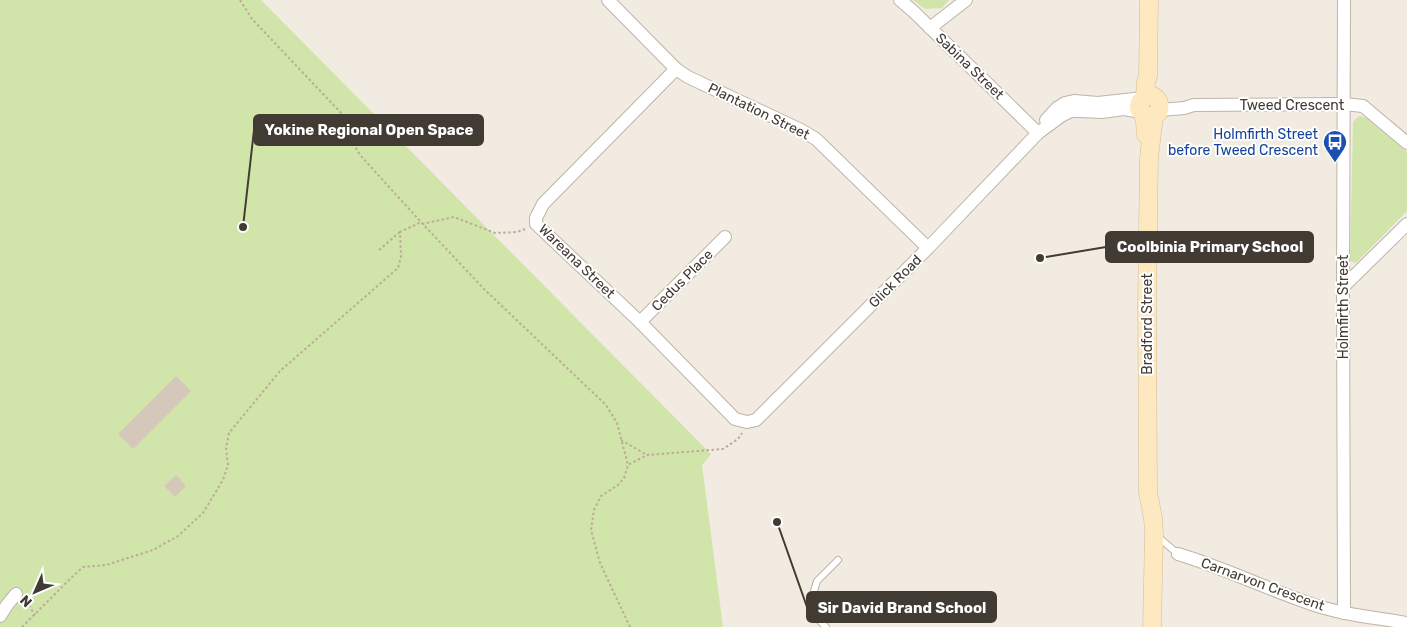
<svg xmlns="http://www.w3.org/2000/svg" width="1407" height="627" viewBox="0 0 1407 627" font-family="Rubik,sans-serif">
<style>
.green{fill:#d1e5ab}
.building{fill:#d5c8bb}
.lines{fill:none;stroke-linecap:round;stroke-linejoin:round}
.lane-casing{stroke:#bfb4a8;stroke-width:8}
.street-casing{stroke:#bfb4a8;stroke-width:14}
.secondary-casing{stroke:#d3bc95;stroke-width:19}
.path{stroke:#bdab97;stroke-width:2;stroke-dasharray:2.5 2.5;stroke-linecap:butt}
.lane{stroke:#fff;stroke-width:6}
.street{stroke:#fff;stroke-width:12}
.secondary{stroke:#fde8c0;stroke-width:18}
.labels{text-anchor:middle;stroke-width:4;stroke-linejoin:round;paint-order:stroke}
.street-label{font-size:14px;fill:#423b33;stroke:#fff}
.transit-label{font-size:14px;fill:#164399;stroke:#fff;text-anchor:end}
.leader{fill:none;stroke:#423b33;stroke-width:2}
.callout-dot{fill:#423b33;stroke:#fff;stroke-width:2}
.callout{fill:#423b33;stroke:#423b33;stroke-width:2}
.callout-label{font-size:15px;text-anchor:middle;font-weight:bold;fill:#fff}
</style>
<rect width="100%" height="100%" fill="#f1ebe2"/>
<g class="green">
<polygon points="0,0 261,0 711,454 702,465 723,627 0,627"/>
<polygon points="913,0 949,0 942,8 925,9"/>
<polygon points="1359,116 1367,118 1407,152 1407,211 1356,263 1350,261 1353,122"/>
</g>
<g class="building">
<polygon points="176,376 191,391 133,449 118,434"/>
<polygon points="176,475 186,486 175,497 164,486"/>
</g>
<g class="lines">
<g class="lane-casing">
<g id="lane">
<polyline points="1157,536 1178,554"/>
<polyline points="826,627 820,621 811,601 817,581 838,560"/>
</g>
</g>
<g class="street-casing">
<g id="street">
<polyline points="608,0 676,69 688,77 801,130 816,139 928,248"/>
<polyline points="900,0 914,12 1038,133"/>
<polyline points="1344,0 1343,287 1344,613"/>
<polyline points="930,28 966,0"/>
<polyline points="676,69 543,204 536,218 536,224 640,322 735,419 747,422 756,420 928,248 1038,133 1061,116 1071,111 1080,111 1102,112 1124,109 1141,112"/>
<polyline points="1160,110 1184,108 1194,105 1344,104 1363,106 1407,143"/>
<polyline points="1046,120 1057,108 1065,103 1074,101 1098,103 1143,98"/>
<polyline points="1343,287 1407,224"/>
<polyline points="640,322 725,237"/>
<path d="M 1178,554 C 1221,567 1261,586 1303,601 C 1336,614 1372,617 1407,623"/>
<polyline points="0,616 7,605 16,594"/>
</g>
</g>
<g class="secondary-casing">
<g id="secondary">
<polyline points="1145,97 1146,82 1148,76 1149,0"/>
<path d="M 1144,115 L 1151,117 L 1158,113 C 1164,100 1150,89 1142,100 C 1140,102 1139,105 1139,107 C 1140,113 1141,109 1143,115 C 1146,120 1145,129 1146,135"/>
<polyline points="1152,627 1154,534 1153,518 1148,492 1147,304 1149,157 1154,116"/>
</g>
</g>
<g class="path">
<polyline points="240,0 252,19 344,116 353,143 360,155 421,222 484,289 606,405 617,423 628,465"/>
<polyline points="422,224 454,217 495,233 517,232 525,229"/>
<polyline points="379,250 400,232"/>
<polyline points="621,440 647,455"/>
<polyline points="26,601 35,615"/>
<polyline points="22,627 70,579 83,567 106,565 153,550 178,536 203,513 223,480 228,465 226,448 229,433 280,371 398,268 401,257 400,232 421,222"/>
<polyline points="630,627 600,563 591,530 594,510 601,496 618,485 624,478 628,465 647,455 723,449 738,439 742,433"/>
</g>
<use href="#lane" class="lane"/>
<use href="#street" class="street"/>
<use href="#secondary" class="secondary"/>
</g>
<defs>
<g id="bus-pin" transform="scale(1.25)"><path d="M0 17L-7.5 6A9.5 9.5 0 1 1 7.5 6Z" fill="#1a4fb4" stroke="#fff"/><path d="M-5-6H5V4H4V6H2V4H-2V6H-4V4H-5ZM-3.5-4V0h7V-4ZM-3.5 1.2v1.5H-2V1.2ZM2 1.2v1.5H3.5V1.2Z" fill="#fff"/></g>
</defs>
<g fill-rule="evenodd">
<use href="#bus-pin" x="1335" y="142"/>
</g>
<g class="labels">
<g class="street-label">
<text transform="translate(970 66) rotate(44)" y="5">Sabina Street</text>
<text x="1292" y="110">Tweed Crescent</text>
<text transform="translate(759 111) rotate(26)" y="5">Plantation Street</text>
<text transform="translate(577 261) rotate(44)" y="5">Wareana Street</text>
<text transform="translate(682 280) rotate(-45)" y="5">Cedus Place</text>
<text transform="translate(895 281) rotate(-45)" y="5">Glick Road</text>
<text transform="translate(1343 307) rotate(-90)" y="5">Holmfirth Street</text>
<text transform="translate(1147 324) rotate(-90)" y="5">Bradford Street</text>
<text transform="translate(1263 584) rotate(20)" y="5">Carnarvon Crescent</text>
</g>
<g class="transit-label">
<text x="1318" y="139">Holmfirth Street<tspan x="1318" dy="16">before Tweed Crescent</tspan></text>
</g>
</g>
<path class="leader" d="M243 227L254 130M1040 258L1106 247M777 522L807 607"/>
<g class="callout-dot">
<circle cx="243" cy="227" r="5"/>
<circle cx="1040" cy="258" r="5"/>
<circle cx="777" cy="522" r="5"/>
</g>
<g class="callout">
<rect x="254" y="115" width="229" height="30" rx="5"/>
<rect x="1106" y="232" width="207" height="30" rx="5"/>
<rect x="807" y="592" width="189" height="30" rx="5"/>
</g>
<g class="callout-label">
<text x="369" y="135">Yokine Regional Open Space</text>
<text x="1210" y="252">Coolbinia Primary School</text>
<text x="902" y="613">Sir David Brand School</text>
</g>
<g transform="translate(35 592) rotate(225)" stroke="#ffffff" stroke-width="4" paint-order="stroke">
<path d="M0-4L9 19L0 12L-9 19Z" fill="#423b33"/>
<text y="-8" font-size="14" font-weight="bold" text-anchor="middle" fill="#423b33">N</text>
</g>
</svg>
